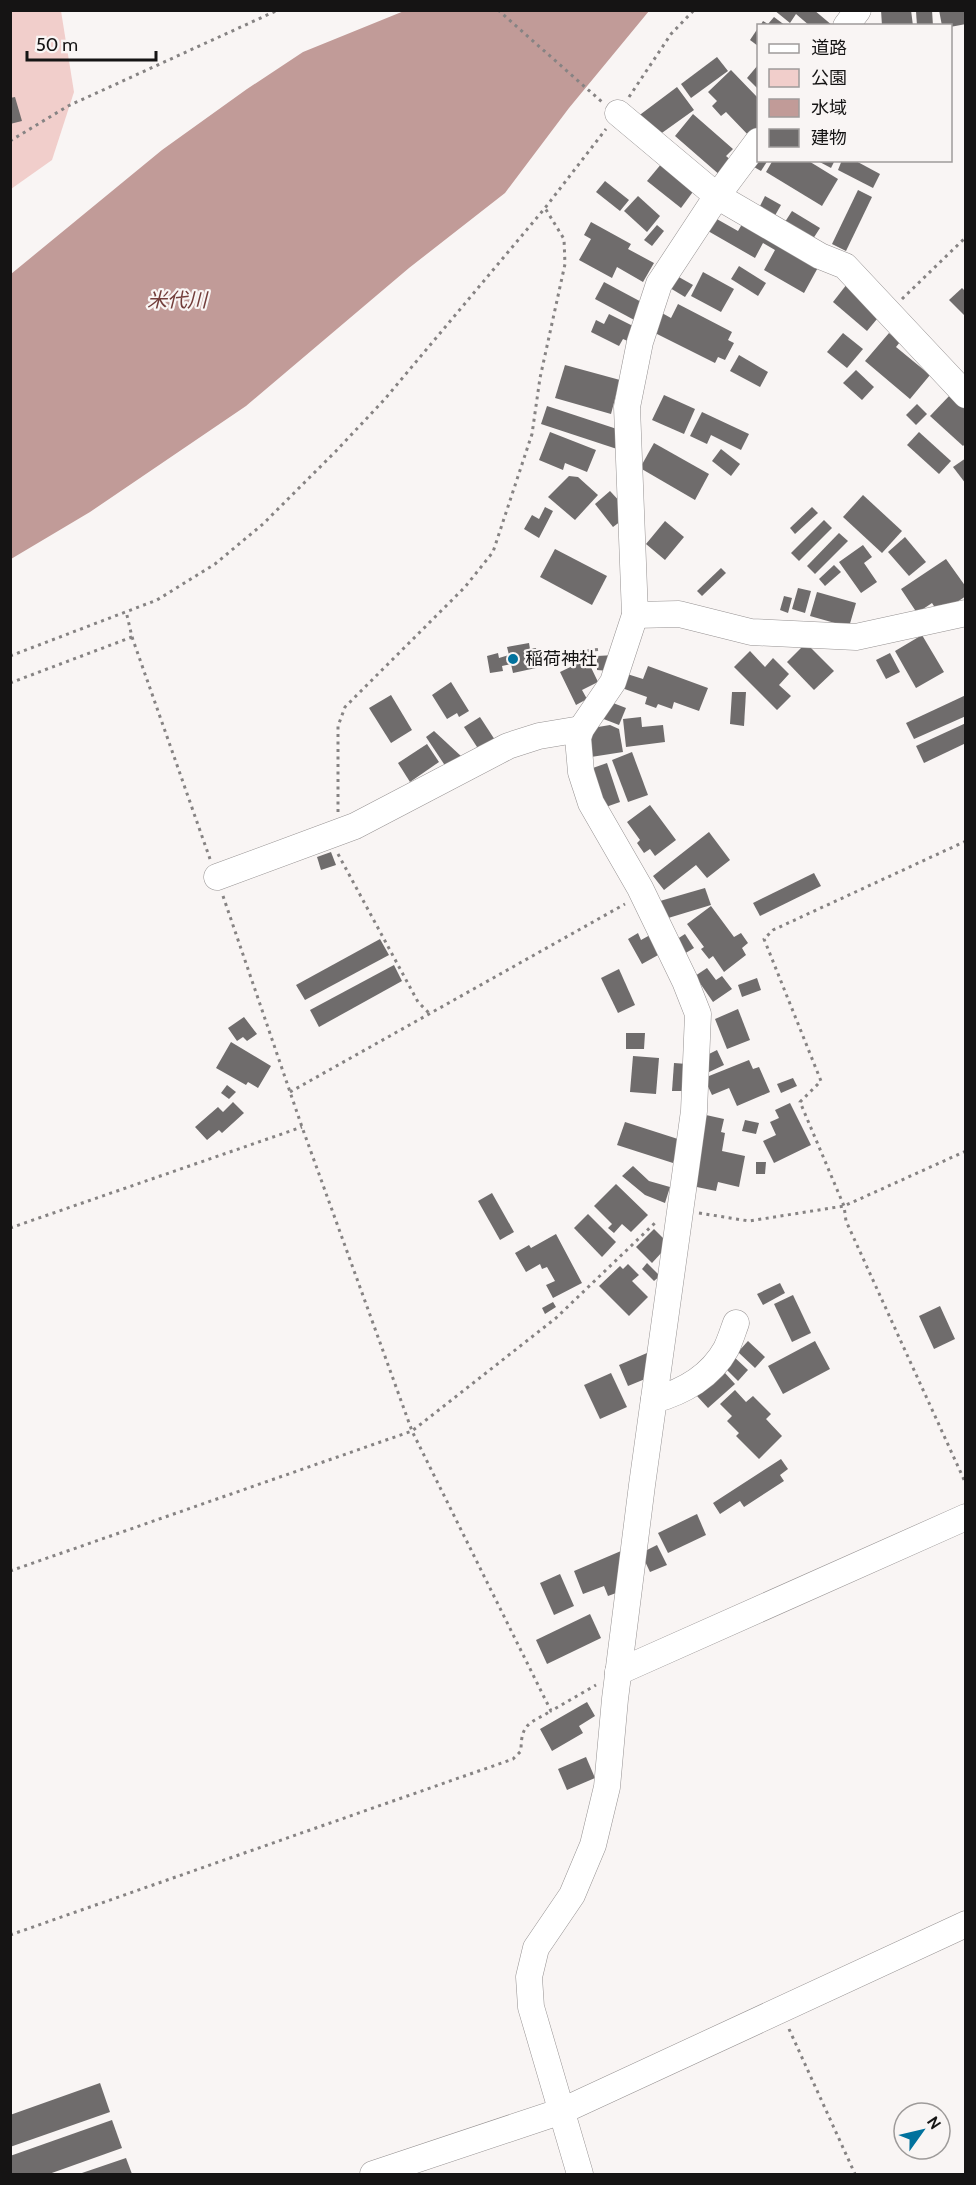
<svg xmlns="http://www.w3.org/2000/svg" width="976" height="2185" viewBox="0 0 976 2185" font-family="Cabin,'Noto Sans JP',sans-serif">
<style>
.green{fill:#f1cecb}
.water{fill:#c19b98}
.building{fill:#6f6c6c}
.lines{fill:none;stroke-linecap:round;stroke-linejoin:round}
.minor-casing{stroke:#969292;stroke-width:27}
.path{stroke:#868383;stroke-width:3;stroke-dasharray:3 4.5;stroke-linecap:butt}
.minor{stroke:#fff;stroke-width:26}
.poi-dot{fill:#02729d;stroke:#f9f5f4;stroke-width:2}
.labels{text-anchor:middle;stroke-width:4.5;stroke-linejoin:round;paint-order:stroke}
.poi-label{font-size:18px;fill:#151414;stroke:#f9f5f4;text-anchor:start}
.water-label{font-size:20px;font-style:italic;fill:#723d3a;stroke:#f9f5f4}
</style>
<rect width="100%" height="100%" fill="#f9f5f4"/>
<polygon class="green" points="11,11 61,11 74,92 52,160 11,189"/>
<polygon class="water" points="404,11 649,11 569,108 505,193 409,268 246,406 90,512 11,559 11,274 162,150 247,89 303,52"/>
<g class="building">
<polygon points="774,10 814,10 833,26 810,26 796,14 790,23"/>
<polygon points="881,10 911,10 913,26 882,26"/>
<polygon points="932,10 933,26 917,26 916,11"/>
<polygon points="939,10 966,10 966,24 950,27 950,26 942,26"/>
<polygon points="774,17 786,26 760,26 763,21 768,24"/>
<polygon points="758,28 758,46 750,40"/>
<polygon points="717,57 728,71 691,98 681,84"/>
<polygon points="758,65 758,89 747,78"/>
<polygon points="731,70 758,98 758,131 751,138 726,112 721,116 712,106 717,101 708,92"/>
<polygon points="677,87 694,110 659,135 650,123 644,127 637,117"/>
<polygon points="15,97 22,121 10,124 10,98"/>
<polygon points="693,114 733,149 726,156 733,162 721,176 675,136"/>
<polygon points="758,160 768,160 761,171 754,167"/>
<polygon points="773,160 807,160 838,179 822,206 766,172"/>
<polygon points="816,160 835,160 831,168"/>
<polygon points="842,160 854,160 880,174 873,188 838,170"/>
<polygon points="662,163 695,189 681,208 647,181"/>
<polygon points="605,181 629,200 620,211 596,192"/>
<polygon points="858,190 872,197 846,251 832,244"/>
<polygon points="638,196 660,216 647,232 624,211"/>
<polygon points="765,196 781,205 773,219 758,210"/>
<polygon points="792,211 820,228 811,242 783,225"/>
<polygon points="715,218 738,231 745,219 821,262 804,293 764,270 775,250 763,243 755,258 708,231"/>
<polygon points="591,222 631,244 628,249 654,263 643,282 617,267 612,278 579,260 591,239 584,235"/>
<polygon points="657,225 664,231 652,246 644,240"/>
<polygon points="739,266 766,283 758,296 731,279"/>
<polygon points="703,272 734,289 721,312 691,296"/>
<polygon points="677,276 693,285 685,297 670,288"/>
<polygon points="604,282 647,305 638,322 595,299"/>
<polygon points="847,284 882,313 867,331 833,302"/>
<polygon points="962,288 966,292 966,317 949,300"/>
<polygon points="678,304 732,332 728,340 734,343 725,360 718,357 715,363 653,332 662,313 671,318"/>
<polygon points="609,314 637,328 630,342 623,339 619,346 591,332 596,320 604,324"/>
<polygon points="843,333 863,349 847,368 827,352"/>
<polygon points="889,333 900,342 896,347 930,375 910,399 865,361"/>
<polygon points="739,355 768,372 760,387 730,371"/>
<polygon points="565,365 620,380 611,414 555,398"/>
<polygon points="856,370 874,387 862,400 843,383"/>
<polygon points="951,394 966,408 966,443 963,446 930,416"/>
<polygon points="664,395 695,409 684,434 652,420"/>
<polygon points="917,404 927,414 916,425 906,415"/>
<polygon points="547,406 623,431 617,449 541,424"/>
<polygon points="702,412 749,434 741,450 711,435 707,444 690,436"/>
<polygon points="550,432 596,450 587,472 565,463 563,470 539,460"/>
<polygon points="919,432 951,461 939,474 907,445"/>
<polygon points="654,443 709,474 695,500 640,468"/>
<polygon points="721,449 740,464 731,476 712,461"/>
<polygon points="966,458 966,484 953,467"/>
<polygon points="569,476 578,477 598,495 575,520 548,497"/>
<polygon points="610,491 623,505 625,518 613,527 595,504"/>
<polygon points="863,495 902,531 882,553 843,517"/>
<polygon points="545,507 553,511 539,538 524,529 532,515 539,519"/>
<polygon points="812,507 818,513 795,534 790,528"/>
<polygon points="824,520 832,528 799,561 791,553"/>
<polygon points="665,521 684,537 665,560 646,544"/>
<polygon points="839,533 848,541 815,574 807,566"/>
<polygon points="905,537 926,562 909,576 888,552"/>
<polygon points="863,545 872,557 864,563 877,582 861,593 839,562"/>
<polygon points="555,549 607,576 592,605 540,577"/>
<polygon points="946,559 966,587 966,596 939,614 932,603 917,613 901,589"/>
<polygon points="834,565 841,572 825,586 819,579"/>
<polygon points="721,568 726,573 702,596 697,591"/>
<polygon points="798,588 811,591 805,613 792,609"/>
<polygon points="817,592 856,603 849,627 810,616"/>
<polygon points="784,596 792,598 788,613 780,610"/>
<polygon points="922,635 944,672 916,688 895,651"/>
<polygon points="529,643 530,649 536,648 538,661 534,662 536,668 513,673 511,664 502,666 503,671 490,673 487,656 498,653 499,658 509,655 507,647"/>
<polygon points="806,643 834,671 814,690 787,662"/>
<polygon points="750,651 765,667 773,658 789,674 779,685 791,696 777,710 734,667"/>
<polygon points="890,653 900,672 886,679 876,660"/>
<polygon points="615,655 609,671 597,670 597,656"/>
<polygon points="587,659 598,682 582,690 587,699 576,705 560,672"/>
<polygon points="648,666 708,688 699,711 674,702 672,709 658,704 656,708 645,704 647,697 619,687 624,673 643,679"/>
<polygon points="451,682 469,711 459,717 457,713 447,719 432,695"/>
<polygon points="732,692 746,692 744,726 730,724"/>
<polygon points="391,695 412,730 391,743 369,708"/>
<polygon points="966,695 966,716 914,739 906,723"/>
<polygon points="608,701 626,708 619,725 601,718"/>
<polygon points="480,717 495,740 479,750 464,727"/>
<polygon points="641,717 642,727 663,725 665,742 626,747 623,719"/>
<polygon points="966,723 966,743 924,763 916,746"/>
<polygon points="610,725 619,729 623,752 591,757 586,729"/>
<polygon points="434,731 462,757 446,767 426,737"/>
<polygon points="427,744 439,762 410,782 398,763"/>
<polygon points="632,752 648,795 628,802 612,760"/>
<polygon points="607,763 620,802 603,808 590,769"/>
<polygon points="650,805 676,840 655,856 650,849 644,853 637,843 640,840 627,822"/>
<polygon points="709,832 730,860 707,878 696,865 664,890 653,876"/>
<polygon points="331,852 336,865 321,870 317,857"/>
<polygon points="814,873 821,886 760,916 753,903"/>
<polygon points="705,888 711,905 665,919 660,901"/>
<polygon points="711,906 734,937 741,933 748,943 742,948 746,955 724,972 713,956 709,959 701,949 704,947 687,924"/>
<polygon points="638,933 641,940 650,935 660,954 642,964 628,939"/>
<polygon points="685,934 694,948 684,954 674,941"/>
<polygon points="380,939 389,955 305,1000 296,985"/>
<polygon points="394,965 402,981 319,1027 310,1010"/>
<polygon points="707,968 716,980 722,976 732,989 713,1002 695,976"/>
<polygon points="619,969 635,1005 618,1013 601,978"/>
<polygon points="757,978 761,990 742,997 738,985"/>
<polygon points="738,1009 750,1040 727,1049 715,1019"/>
<polygon points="244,1017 257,1034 247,1041 243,1037 237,1041 228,1028"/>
<polygon points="626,1033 645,1033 644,1049 626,1049"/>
<polygon points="231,1042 271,1066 258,1088 248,1082 246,1085 216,1068"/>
<polygon points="717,1050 724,1065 707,1073 707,1055"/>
<polygon points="633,1056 659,1058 656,1094 630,1092"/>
<polygon points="749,1060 753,1069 759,1067 770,1092 737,1106 729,1088 712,1095 704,1078"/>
<polygon points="674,1063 687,1064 685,1091 672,1091"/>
<polygon points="793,1078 797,1086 781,1093 777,1084"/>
<polygon points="227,1085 236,1092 229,1099 221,1093"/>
<polygon points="233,1102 244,1113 222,1133 219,1130 207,1140 195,1127 218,1107 223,1112"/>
<polygon points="790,1103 811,1145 774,1163 763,1141 776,1135 770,1122 779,1118 775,1110"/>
<polygon points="706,1115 724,1119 721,1132 725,1133 722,1151 745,1156 739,1187 718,1182 716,1191 692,1186"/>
<polygon points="745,1120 759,1123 756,1134 742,1131"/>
<polygon points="625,1122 681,1140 673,1163 617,1145"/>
<polygon points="756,1162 766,1162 765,1174 756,1174"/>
<polygon points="633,1166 649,1181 670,1187 665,1203 645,1195 622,1176"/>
<polygon points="616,1184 648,1215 631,1232 622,1224 614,1233 608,1228 612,1224 594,1206"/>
<polygon points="492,1193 514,1232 500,1240 478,1201"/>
<polygon points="588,1214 616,1242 602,1257 574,1228"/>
<polygon points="654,1229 666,1241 663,1251 652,1263 636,1247"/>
<polygon points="556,1234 582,1283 553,1298 546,1285 555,1281 547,1267 542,1269 540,1264 526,1272 515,1253 529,1245 531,1248"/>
<polygon points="647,1263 660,1276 654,1281 642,1269"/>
<polygon points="628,1264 639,1275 632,1281 648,1297 629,1316 599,1286 620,1266 623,1269"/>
<polygon points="780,1283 785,1293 763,1305 757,1294"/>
<polygon points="793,1295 811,1333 792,1342 774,1304"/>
<polygon points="553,1302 556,1307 545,1314 542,1308"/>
<polygon points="940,1306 955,1339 934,1349 919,1316"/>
<polygon points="748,1341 765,1357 755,1368 738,1352"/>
<polygon points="815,1341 830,1369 783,1394 768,1366"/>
<polygon points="647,1353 651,1363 645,1365 650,1377 628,1386 619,1365"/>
<polygon points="731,1354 748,1370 738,1381 721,1364"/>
<polygon points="716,1371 721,1377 725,1373 735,1384 708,1408 697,1396 707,1387"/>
<polygon points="611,1373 627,1407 600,1419 584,1385"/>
<polygon points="735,1390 746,1402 753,1396 771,1414 766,1419 782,1436 759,1459 736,1436 739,1433 727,1421 732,1416 720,1404"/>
<polygon points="781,1459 788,1469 780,1475 784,1481 744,1507 740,1501 720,1514 713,1503"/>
<polygon points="697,1514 706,1535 668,1553 658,1533"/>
<polygon points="657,1545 667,1565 650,1572 641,1553"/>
<polygon points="621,1551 626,1564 618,1567 627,1589 608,1596 604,1586 583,1594 574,1571"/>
<polygon points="560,1574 574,1606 554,1615 540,1583"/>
<polygon points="590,1614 601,1638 547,1664 536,1640"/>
<polygon points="587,1702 595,1716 579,1726 583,1733 552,1751 540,1729"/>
<polygon points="586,1757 595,1778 567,1790 558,1769"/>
<polygon points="100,2083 110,2112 10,2147 10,2115"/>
<polygon points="112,2120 122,2148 49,2174 10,2174 10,2156"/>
<polygon points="126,2158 132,2174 79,2174"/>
</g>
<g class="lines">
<g class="minor-casing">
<g id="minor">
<polyline points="846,26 858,10"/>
<polyline points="618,113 717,196 820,256 845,266 966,395"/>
<polyline points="635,615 679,614 751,632 856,637 966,613"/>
<polyline points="217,877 355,826 508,746 539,736 581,729"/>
<path d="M 654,1400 C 683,1392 711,1376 726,1349 C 730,1341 733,1331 736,1323"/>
<polyline points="618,1672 966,1517"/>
<polyline points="373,2174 562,2111 966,1924"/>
<polyline points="580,2174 531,2007 529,1977 536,1948 572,1895 593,1845 607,1787 615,1699 642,1485 694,1111 698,1014 685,981 640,888 591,803 581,772 578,738 581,729 613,682 635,615 627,407 640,342 659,284 717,196 758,141"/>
</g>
</g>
<g class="path">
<polyline points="498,10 602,102"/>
<polyline points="629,97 671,34 694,10"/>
<polyline points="10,141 68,106 278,10"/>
<polyline points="902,299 966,237"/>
<polyline points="132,637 210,859"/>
<polyline points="10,656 157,600 215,564 263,524 336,451 384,400 545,208 606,129"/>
<polyline points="543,657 601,649"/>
<polyline points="10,683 132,637 126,611"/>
<polyline points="338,812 338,726 345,707 465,587 493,552 532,434 540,378 565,264 564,239 545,208"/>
<polyline points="966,841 773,930 764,939 821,1081 800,1102 844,1206 846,1221 966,1484"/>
<polyline points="338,854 418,1002 430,1014"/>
<polyline points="223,896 302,1127 412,1431 551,1711 596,1685"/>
<polyline points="290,1092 625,904"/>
<polyline points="699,1213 749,1221 844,1206 966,1151"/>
<polyline points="10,1228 302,1127"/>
<polyline points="10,1571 412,1431 556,1318 657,1221"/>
<path d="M 10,1935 L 513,1759 L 521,1751 C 521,1723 529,1724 551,1711"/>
<polyline points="789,2029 855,2174"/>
</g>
<use href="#minor" class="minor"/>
</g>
<circle class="poi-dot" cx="513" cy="659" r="6"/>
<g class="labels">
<g class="poi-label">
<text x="525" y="665">稲荷神社</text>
</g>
<g class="water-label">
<text x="177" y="307">米代川</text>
</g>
</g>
<rect width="976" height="2185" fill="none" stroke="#151414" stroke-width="24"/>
<rect x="757" y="24" width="195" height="138" fill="#f9f5f4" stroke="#9e9b9a" stroke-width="1.5"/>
<rect x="769" y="44" width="30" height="9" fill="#ffffff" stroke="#9e9b9a" stroke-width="1.5"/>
<text x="811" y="54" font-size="18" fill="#151414">道路</text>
<rect x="769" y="69" width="30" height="18" fill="#f1cecb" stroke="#9e9b9a" stroke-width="1.5"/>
<text x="811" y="84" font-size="18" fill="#151414">公園</text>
<rect x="769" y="99" width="30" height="18" fill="#c19b98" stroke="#9e9b9a" stroke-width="1.5"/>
<text x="811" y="114" font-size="18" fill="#151414">水域</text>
<rect x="769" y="129" width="30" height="18" fill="#6f6c6c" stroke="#9e9b9a" stroke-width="1.5"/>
<text x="811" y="144" font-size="18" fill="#151414">建物</text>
<g transform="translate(922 2131) rotate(56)"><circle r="28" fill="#f9f5f4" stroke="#9e9b9a" stroke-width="1.5"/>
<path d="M0-4.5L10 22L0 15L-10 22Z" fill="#02729d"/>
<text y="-9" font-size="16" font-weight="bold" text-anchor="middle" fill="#151414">N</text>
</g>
<path d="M27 51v9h129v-9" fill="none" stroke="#151414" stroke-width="3"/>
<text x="36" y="51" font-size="18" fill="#151414" stroke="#f9f5f4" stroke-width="4.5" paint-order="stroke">50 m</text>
</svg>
